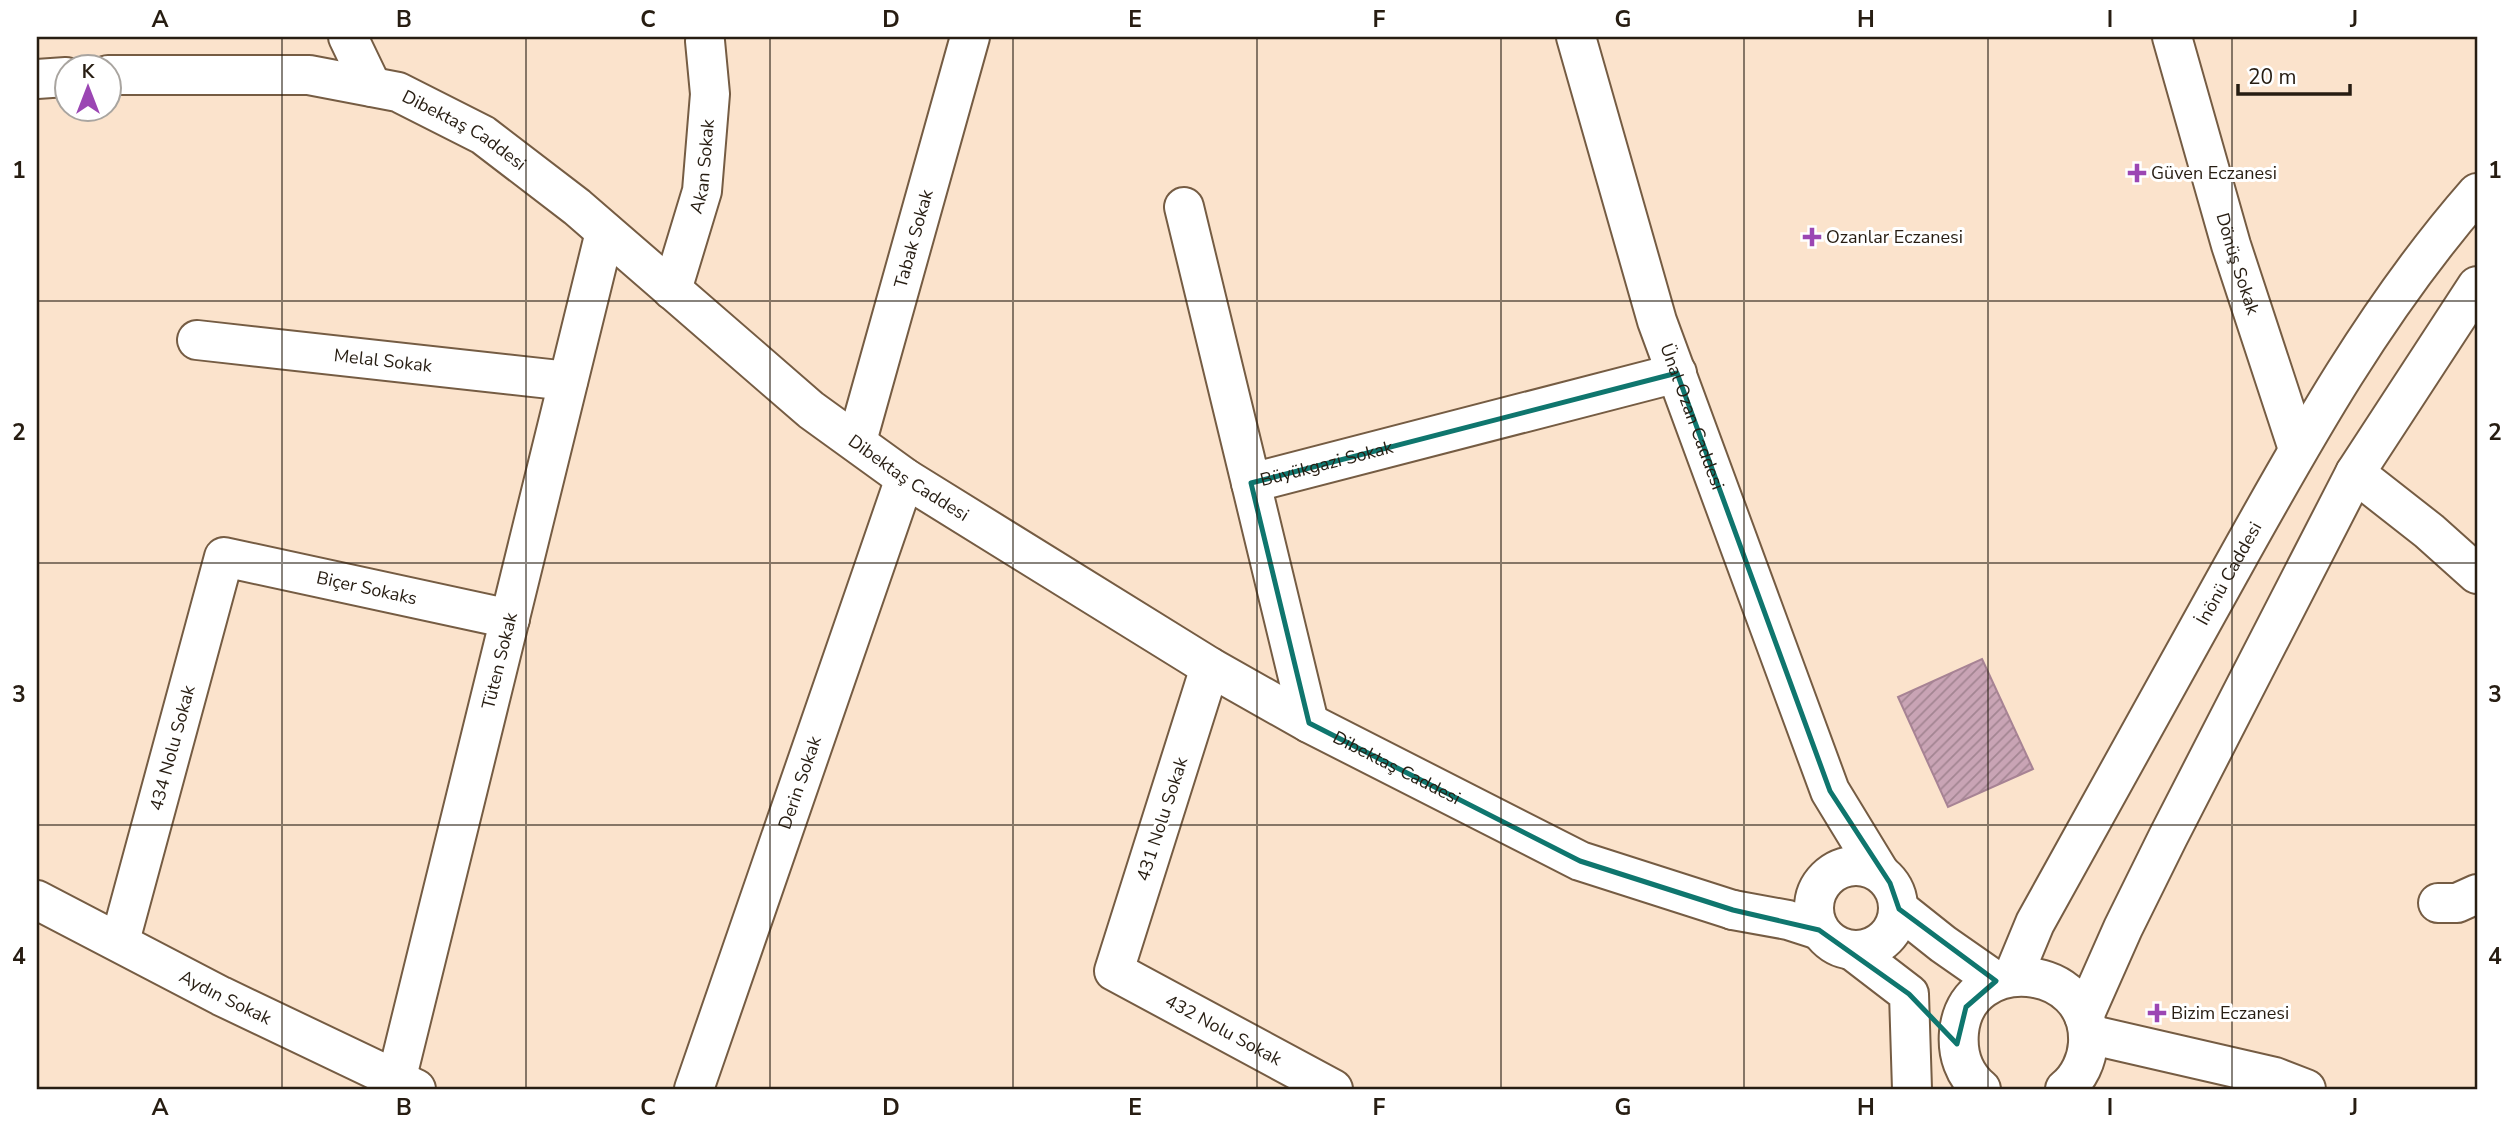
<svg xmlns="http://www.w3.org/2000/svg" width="2514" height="1126" viewBox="0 0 2514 1126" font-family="'Nunito Sans',sans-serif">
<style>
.building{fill:url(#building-hatch);stroke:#a78394;stroke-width:2}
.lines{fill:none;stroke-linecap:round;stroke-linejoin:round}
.minor-casing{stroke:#755c43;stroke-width:42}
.major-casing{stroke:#755c43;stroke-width:42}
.minor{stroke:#fff;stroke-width:38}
.major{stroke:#fff;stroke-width:38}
.marked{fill:none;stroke:#0f766e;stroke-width:5;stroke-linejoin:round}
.grid{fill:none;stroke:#271d12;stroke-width:2;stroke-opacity:0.55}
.poi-dot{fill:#9b46b3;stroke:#fff;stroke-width:2.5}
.labels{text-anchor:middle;stroke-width:6;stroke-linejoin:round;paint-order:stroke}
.street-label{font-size:18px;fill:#271d12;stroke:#fff}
.poi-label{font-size:18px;fill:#271d12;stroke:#fff;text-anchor:start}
.neatline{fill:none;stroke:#271d12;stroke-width:2.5}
.grid-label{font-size:23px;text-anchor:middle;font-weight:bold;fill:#271d12}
</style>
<defs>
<pattern id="building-hatch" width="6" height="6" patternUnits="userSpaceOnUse" patternTransform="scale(1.75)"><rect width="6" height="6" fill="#c9a4b5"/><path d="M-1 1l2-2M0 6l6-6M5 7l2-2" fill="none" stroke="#a38592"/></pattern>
</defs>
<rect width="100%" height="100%" fill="#fbe3cc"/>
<polygon class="building" points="1982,659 2033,769 1948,807 1898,697"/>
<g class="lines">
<g class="minor-casing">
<g id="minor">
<polyline points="348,37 372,87"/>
<path id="s1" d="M 2172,37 L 2231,245 L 2298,449"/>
<path id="s2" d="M 108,75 L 309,75 L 398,92 L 483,135 L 577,207 L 811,410 L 905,478 L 1210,667 L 1309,723 L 1580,861 L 1733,910"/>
<polyline points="37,79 66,77"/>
<path id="s3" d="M 1184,207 L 1251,483 L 1677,373"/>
<path id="s4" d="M 672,290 L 702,191 L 710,94 L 705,41"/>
<path id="s5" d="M 197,340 L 568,381"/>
<path id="s6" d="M 857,441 L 970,37"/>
<polyline points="2355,473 2429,531 2477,574"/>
<polyline points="1251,483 1309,723"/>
<path id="s7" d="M 1210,667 L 1114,971 L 1333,1089"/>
<path id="s8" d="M 37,900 L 221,996 L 416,1089"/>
<polyline points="2438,903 2457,903 2477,894"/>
<path id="s9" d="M 120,941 L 224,557 L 510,619"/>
<polyline points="2088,1034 2275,1077 2306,1089"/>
<path id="s10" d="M 394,1089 L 605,232"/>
<path id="s11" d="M 694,1089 L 905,478"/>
</g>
</g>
<g class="major-casing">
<g id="major">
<path id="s12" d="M 1576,37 L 1657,321 L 1830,791 L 1880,873"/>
<circle cx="1856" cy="908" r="42"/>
<polyline points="1899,909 1943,944 1996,981"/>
<polyline points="1733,910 1788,920 1819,930"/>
<polyline points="1853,951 1909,994 1912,1089"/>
<path id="s13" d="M 2013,976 L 2035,923 C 2100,807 2164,691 2228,575 C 2302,442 2376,308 2477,193"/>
<polyline points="2084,1016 2123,928 2168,837 2355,473 2477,286"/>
<path d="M 1981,1089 C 1964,1075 1957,1054 1959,1032 C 1967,952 2092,962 2088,1043 C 2087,1060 2079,1078 2065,1089"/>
</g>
</g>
<use href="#minor" class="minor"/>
<use href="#major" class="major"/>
</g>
<path class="marked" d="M 1677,373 L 1830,791 L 1890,883 L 1899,909 L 1996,981 L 1966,1007 L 1957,1044 L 1909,994 L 1819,930 L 1733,910 L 1580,861 L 1309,723 L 1251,483 Z"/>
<path class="grid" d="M 282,37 L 282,1089M 526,37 L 526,1089M 770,37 L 770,1089M 1013,37 L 1013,1089M 1257,37 L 1257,1089M 1501,37 L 1501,1089M 1744,37 L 1744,1089M 1988,37 L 1988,1089M 2232,37 L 2232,1089M 37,301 L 2477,301M 37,563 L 2477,563M 37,825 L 2477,825"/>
<g class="poi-dot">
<path d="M2133.5 162.5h7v7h7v7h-7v7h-7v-7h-7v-7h7z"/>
<path d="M1808.5 226.5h7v7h7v7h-7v7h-7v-7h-7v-7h7z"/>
<path d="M2153.5 1002.5h7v7h7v7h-7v7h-7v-7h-7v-7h7z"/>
</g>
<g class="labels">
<g class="street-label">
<text dy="6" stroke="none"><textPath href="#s2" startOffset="368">Dibektaş Caddesi</textPath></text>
<text dy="6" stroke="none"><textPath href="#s4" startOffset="128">Akan Sokak</textPath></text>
<text dy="6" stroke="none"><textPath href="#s6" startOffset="210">Tabak Sokak</textPath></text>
<text dy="6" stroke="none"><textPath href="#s1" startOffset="236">Dönüş Sokak</textPath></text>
<text dy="6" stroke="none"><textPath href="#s5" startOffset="187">Melal Sokak</textPath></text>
<text dy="6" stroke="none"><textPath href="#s12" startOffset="397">Ünal Ozan Caddesi</textPath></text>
<text dy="6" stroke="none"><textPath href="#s3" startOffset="362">Büyükgazi Sokak</textPath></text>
<text dy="6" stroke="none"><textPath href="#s2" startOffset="934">Dibektaş Caddesi</textPath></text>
<text dy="6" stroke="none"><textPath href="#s13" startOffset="457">İnönü Caddesi</textPath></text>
<text dy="6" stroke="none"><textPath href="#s9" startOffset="544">Biçer Sokaks</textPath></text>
<text dy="6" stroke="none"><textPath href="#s10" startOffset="441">Tüten Sokak</textPath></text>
<text dy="6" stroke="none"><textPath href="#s9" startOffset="200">434 Nolu Sokak</textPath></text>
<text dy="6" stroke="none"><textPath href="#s2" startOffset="1502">Dibektaş Caddesi</textPath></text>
<text dy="6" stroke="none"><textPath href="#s11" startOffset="324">Derin Sokak</textPath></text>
<text transform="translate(1162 819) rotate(-72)" y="6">431 Nolu Sokak</text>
<text dy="6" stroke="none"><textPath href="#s8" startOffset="212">Aydın Sokak</textPath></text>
<text dy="6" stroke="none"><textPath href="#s7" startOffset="443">432 Nolu Sokak</textPath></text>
</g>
<g class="poi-label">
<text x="2151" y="179">Güven Eczanesi</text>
<text x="1826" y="243">Ozanlar Eczanesi</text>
<text x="2171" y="1019">Bizim Eczanesi</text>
</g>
</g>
<rect width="2514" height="1126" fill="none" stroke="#ffffff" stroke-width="77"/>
<g transform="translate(88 88)"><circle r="33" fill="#ffffff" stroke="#a9a5a0" stroke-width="2"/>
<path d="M0-5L12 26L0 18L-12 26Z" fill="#9b46b3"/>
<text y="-10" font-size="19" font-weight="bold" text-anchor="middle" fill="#271d12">K</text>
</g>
<path d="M2238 84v10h112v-10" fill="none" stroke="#271d12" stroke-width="3.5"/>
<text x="2248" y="84" font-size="21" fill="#271d12" stroke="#ffffff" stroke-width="5" paint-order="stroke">20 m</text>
<rect x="38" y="38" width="2438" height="1050" class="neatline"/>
<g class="grid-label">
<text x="160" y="27">A</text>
<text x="404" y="27">B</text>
<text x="648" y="27">C</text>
<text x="891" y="27">D</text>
<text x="1135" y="27">E</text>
<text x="1379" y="27">F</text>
<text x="1623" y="27">G</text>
<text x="1866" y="27">H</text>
<text x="2110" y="27">I</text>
<text x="2354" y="27">J</text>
<text x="19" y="178">1</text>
<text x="2495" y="178">1</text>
<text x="19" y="440">2</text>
<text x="2495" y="440">2</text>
<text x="19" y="702">3</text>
<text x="2495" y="702">3</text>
<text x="19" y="964">4</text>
<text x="2495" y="964">4</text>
<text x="160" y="1115">A</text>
<text x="404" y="1115">B</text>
<text x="648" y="1115">C</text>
<text x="891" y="1115">D</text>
<text x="1135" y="1115">E</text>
<text x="1379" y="1115">F</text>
<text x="1623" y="1115">G</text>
<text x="1866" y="1115">H</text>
<text x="2110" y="1115">I</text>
<text x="2354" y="1115">J</text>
</g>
</svg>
